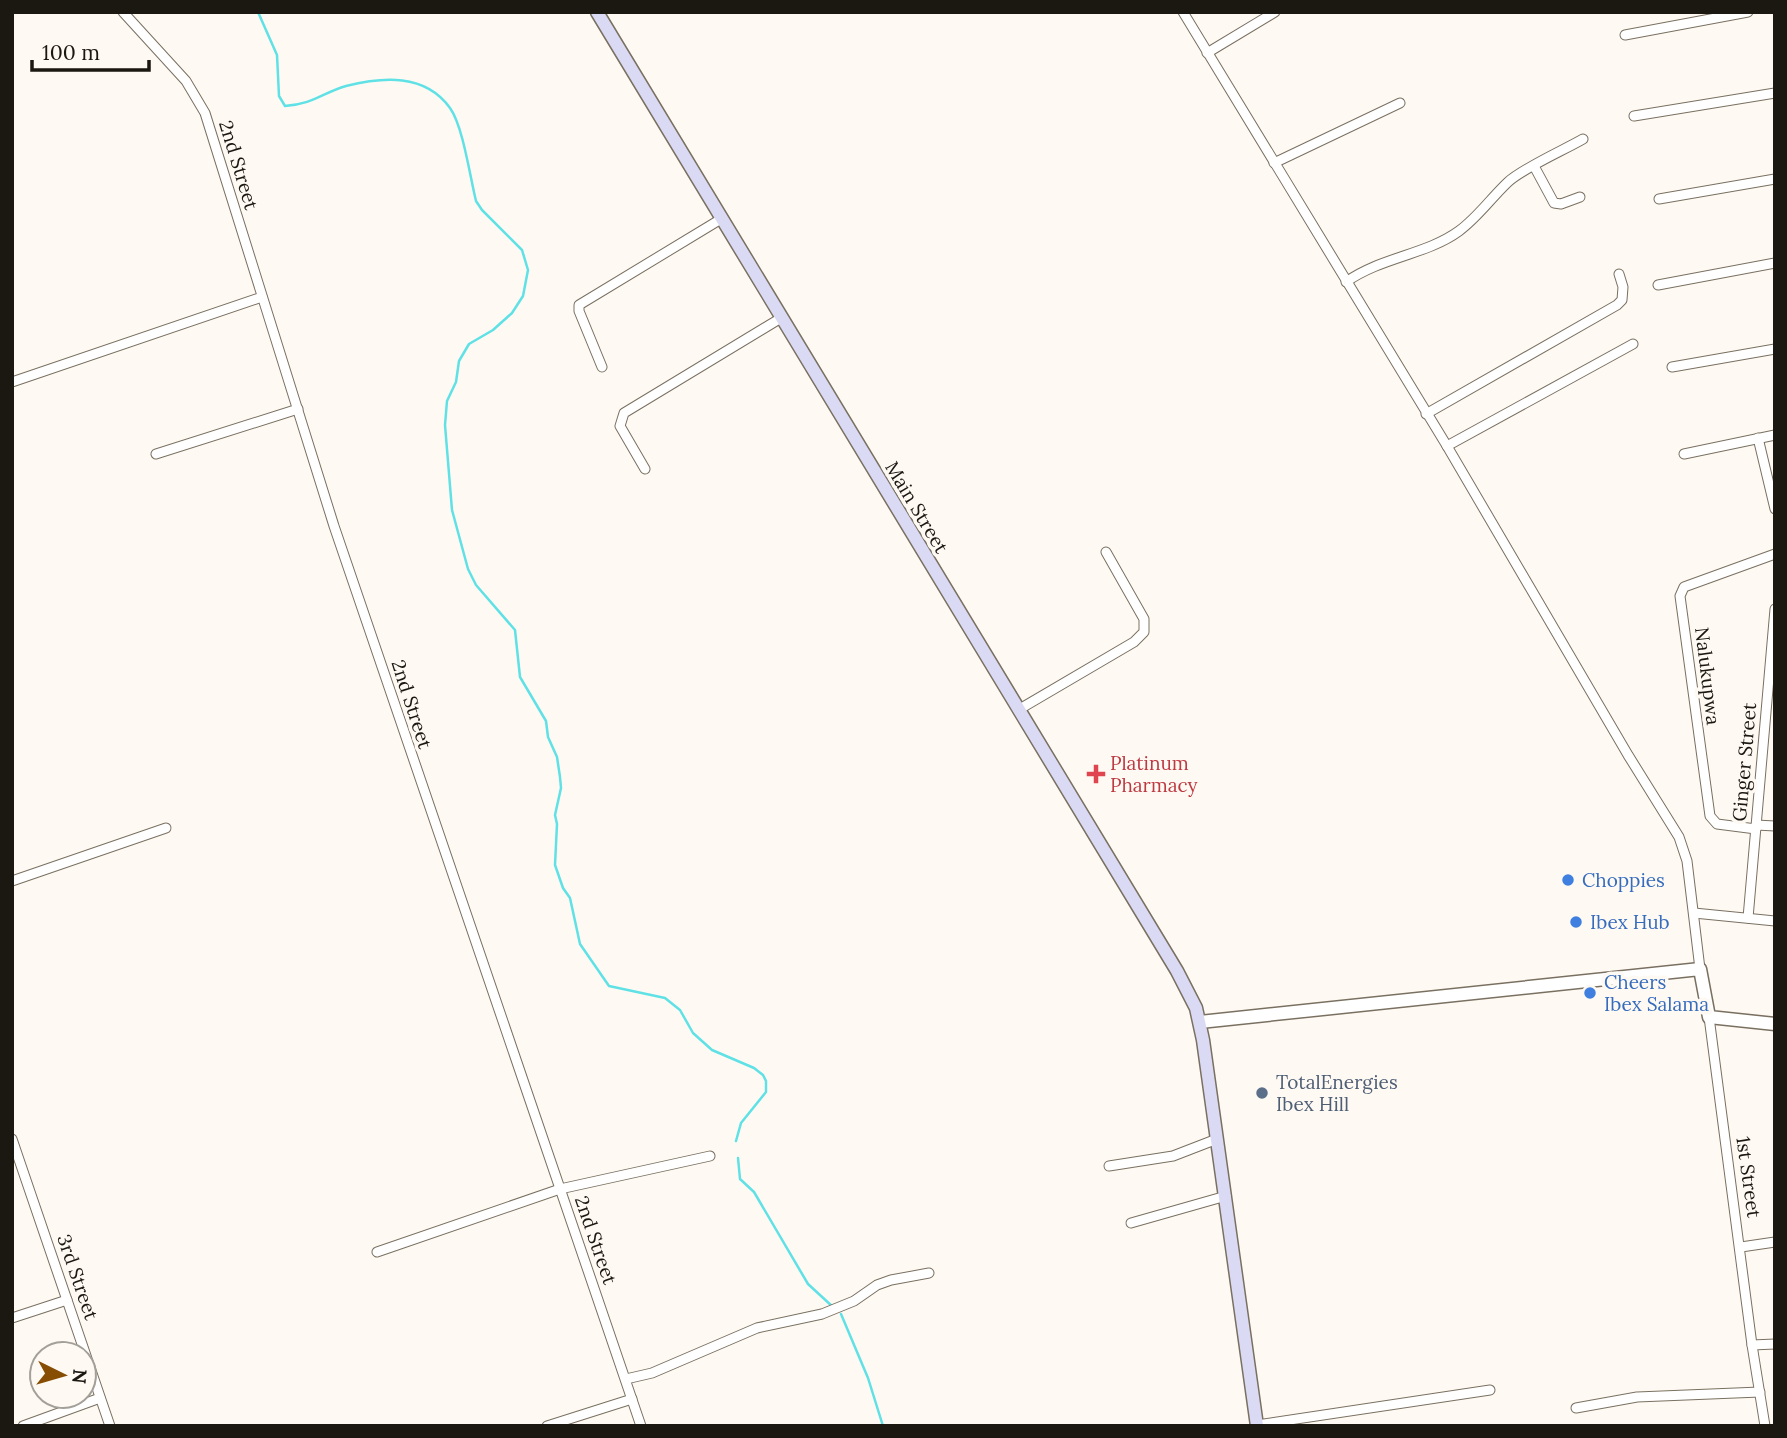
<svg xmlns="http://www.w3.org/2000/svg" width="1787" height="1438" viewBox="0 0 1787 1438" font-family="Lora,serif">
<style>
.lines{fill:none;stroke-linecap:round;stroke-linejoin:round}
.stream{stroke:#60e1e6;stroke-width:2.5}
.minor-casing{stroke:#7a7061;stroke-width:11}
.tertiary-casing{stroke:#7a7061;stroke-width:15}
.secondary-casing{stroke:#7a7061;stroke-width:15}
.minor{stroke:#fff;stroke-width:9}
.tertiary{stroke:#fff;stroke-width:12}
.secondary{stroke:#dadaf4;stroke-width:12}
.health-dot{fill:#e0444e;stroke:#fefaf3;stroke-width:2.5}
.shop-dot{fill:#3f7fe0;stroke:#fefaf3;stroke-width:2.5}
.service-dot{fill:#5c6f8a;stroke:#fefaf3;stroke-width:2.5}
.labels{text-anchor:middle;stroke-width:7;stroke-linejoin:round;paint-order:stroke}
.street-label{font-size:19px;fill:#1b1711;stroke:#fefaf3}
.health-label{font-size:19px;fill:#be3a42;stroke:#fefaf3;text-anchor:start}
.shop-label{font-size:19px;fill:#366cbe;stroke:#fefaf3;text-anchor:start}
.service-label{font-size:19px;fill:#4e5e75;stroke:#fefaf3;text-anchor:start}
</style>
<rect width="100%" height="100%" fill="#fefaf3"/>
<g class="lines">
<g class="stream">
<path d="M 258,12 L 277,55 L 279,96 L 285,106 C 314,104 322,93 346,86 C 382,77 425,73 450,108 C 463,126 470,177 476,201 L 482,210 L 522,250 L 528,270 L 523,296 L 512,313 L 493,330 L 469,344 L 459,361 L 456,382 L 447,401 L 445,425 L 452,510 L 468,569 L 476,585 L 515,630 L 520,677 L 546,721 L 548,737 L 557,757 L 560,777 L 561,788 L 555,815 L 557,824 L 555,865 L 563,888 L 570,898 L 580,944 L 609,986 L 665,998 L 680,1010 L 693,1033 L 712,1050 L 754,1068 L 763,1075 L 766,1081 L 766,1092 L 741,1123 L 736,1141"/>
<polyline points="738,1158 740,1179 754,1192 808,1284 833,1307"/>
<polyline points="841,1314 868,1378 883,1426"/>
</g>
<g class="minor-casing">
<g id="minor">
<polyline points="123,12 186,81 205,113 334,526 641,1426"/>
<polyline points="1183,12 1447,446 1628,755 1679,837 1687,861 1700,969"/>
<polyline points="1625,35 1748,12"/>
<polyline points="1207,53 1275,12"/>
<polyline points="1634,116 1775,93"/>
<polyline points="1274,163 1400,103"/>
<polyline points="1534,166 1554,203 1561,204 1580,197"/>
<polyline points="1659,199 1775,179"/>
<path d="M 1346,282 C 1381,257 1426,255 1459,231 C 1478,217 1491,198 1508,182 C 1523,168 1564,150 1583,139"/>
<polyline points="1658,285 1775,263"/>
<polyline points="602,367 579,311 579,305 721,219"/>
<polyline points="1672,367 1775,349"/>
<polyline points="12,382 262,297"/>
<polyline points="1426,414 1617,305 1622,300 1623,287 1619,274"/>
<polyline points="1758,438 1775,509"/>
<polyline points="1447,446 1633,344"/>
<polyline points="156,454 298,409"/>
<polyline points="1684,454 1775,435"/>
<polyline points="645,469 620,426 624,413 781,318"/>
<polyline points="1018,710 1134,642 1144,632 1144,619 1106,552"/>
<polyline points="1756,825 1775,826"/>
<polyline points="1756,829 1717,824 1710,816 1680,596 1684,587 1775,554"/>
<polyline points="12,881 166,828"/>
<polyline points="1694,913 1775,921"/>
<polyline points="1748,918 1775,609"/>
<polyline points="1709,1017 1752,1345 1765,1426"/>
<polyline points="12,1139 110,1426"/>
<polyline points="1109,1166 1173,1156 1217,1139"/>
<polyline points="1131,1223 1226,1196"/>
<polyline points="1741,1247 1775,1242"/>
<polyline points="377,1252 560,1189 710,1156"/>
<polyline points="12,1318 67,1300"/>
<polyline points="1752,1345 1775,1344"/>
<polyline points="626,1379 652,1373 757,1328 822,1314 854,1301 877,1285 891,1280 929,1273"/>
<polyline points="1576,1408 1637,1397 1760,1392"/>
<polyline points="1257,1425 1490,1390"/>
<polyline points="23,1426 100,1398"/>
<polyline points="547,1426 632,1399"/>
</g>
</g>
<g class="tertiary-casing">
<polyline id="tertiary" points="1200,1022 1700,969 1709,1017 1775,1024"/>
</g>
<g class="secondary-casing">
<polyline id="secondary" points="597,12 1177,971 1196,1008 1203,1040 1257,1426"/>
</g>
<use href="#minor" class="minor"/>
<use href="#tertiary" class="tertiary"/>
<use href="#secondary" class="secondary"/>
</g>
<path class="health-dot" d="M1092.5 763.5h7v7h7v7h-7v7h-7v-7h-7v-7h7z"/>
<g class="shop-dot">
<circle cx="1568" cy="880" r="7"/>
<circle cx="1576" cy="922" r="7"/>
<circle cx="1590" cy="993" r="7"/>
</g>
<circle class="service-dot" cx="1262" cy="1093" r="7"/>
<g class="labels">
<g class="street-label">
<text transform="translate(239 165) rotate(73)" y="7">2nd Street</text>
<text transform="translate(917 507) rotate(59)" y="7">Main Street</text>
<text transform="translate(1708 676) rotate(83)" y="7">Nalukupwa</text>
<text transform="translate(412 704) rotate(72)" y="7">2nd Street</text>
<text transform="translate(1744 762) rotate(-85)" y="7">Ginger Street</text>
<text transform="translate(1749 1177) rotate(82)" y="7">1st Street</text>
<text transform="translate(596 1240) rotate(71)" y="7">2nd Street</text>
<text transform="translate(78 1277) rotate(71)" y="7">3rd Street</text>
</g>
<g class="health-label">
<text x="1110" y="770">Platinum<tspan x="1110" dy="22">Pharmacy</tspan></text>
</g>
<g class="shop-label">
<text x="1582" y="887">Choppies</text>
<text x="1590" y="929">Ibex Hub</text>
<text x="1604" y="989">Cheers<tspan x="1604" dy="22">Ibex Salama</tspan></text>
</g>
<g class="service-label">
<text x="1276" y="1089">TotalEnergies<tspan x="1276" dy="22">Ibex Hill</tspan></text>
</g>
</g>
<rect width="1787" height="1438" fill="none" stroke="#1b1711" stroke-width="28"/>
<g transform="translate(63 1375) rotate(95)"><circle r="33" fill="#fefaf3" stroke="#a39f99" stroke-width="2"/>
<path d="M0-5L12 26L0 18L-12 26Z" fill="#874e03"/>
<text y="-10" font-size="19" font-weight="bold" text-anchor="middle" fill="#1b1711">N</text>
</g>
<path d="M32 60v10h117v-10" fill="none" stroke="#1b1711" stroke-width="3.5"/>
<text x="42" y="60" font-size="21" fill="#1b1711" stroke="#fefaf3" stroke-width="5" paint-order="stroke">100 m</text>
</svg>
